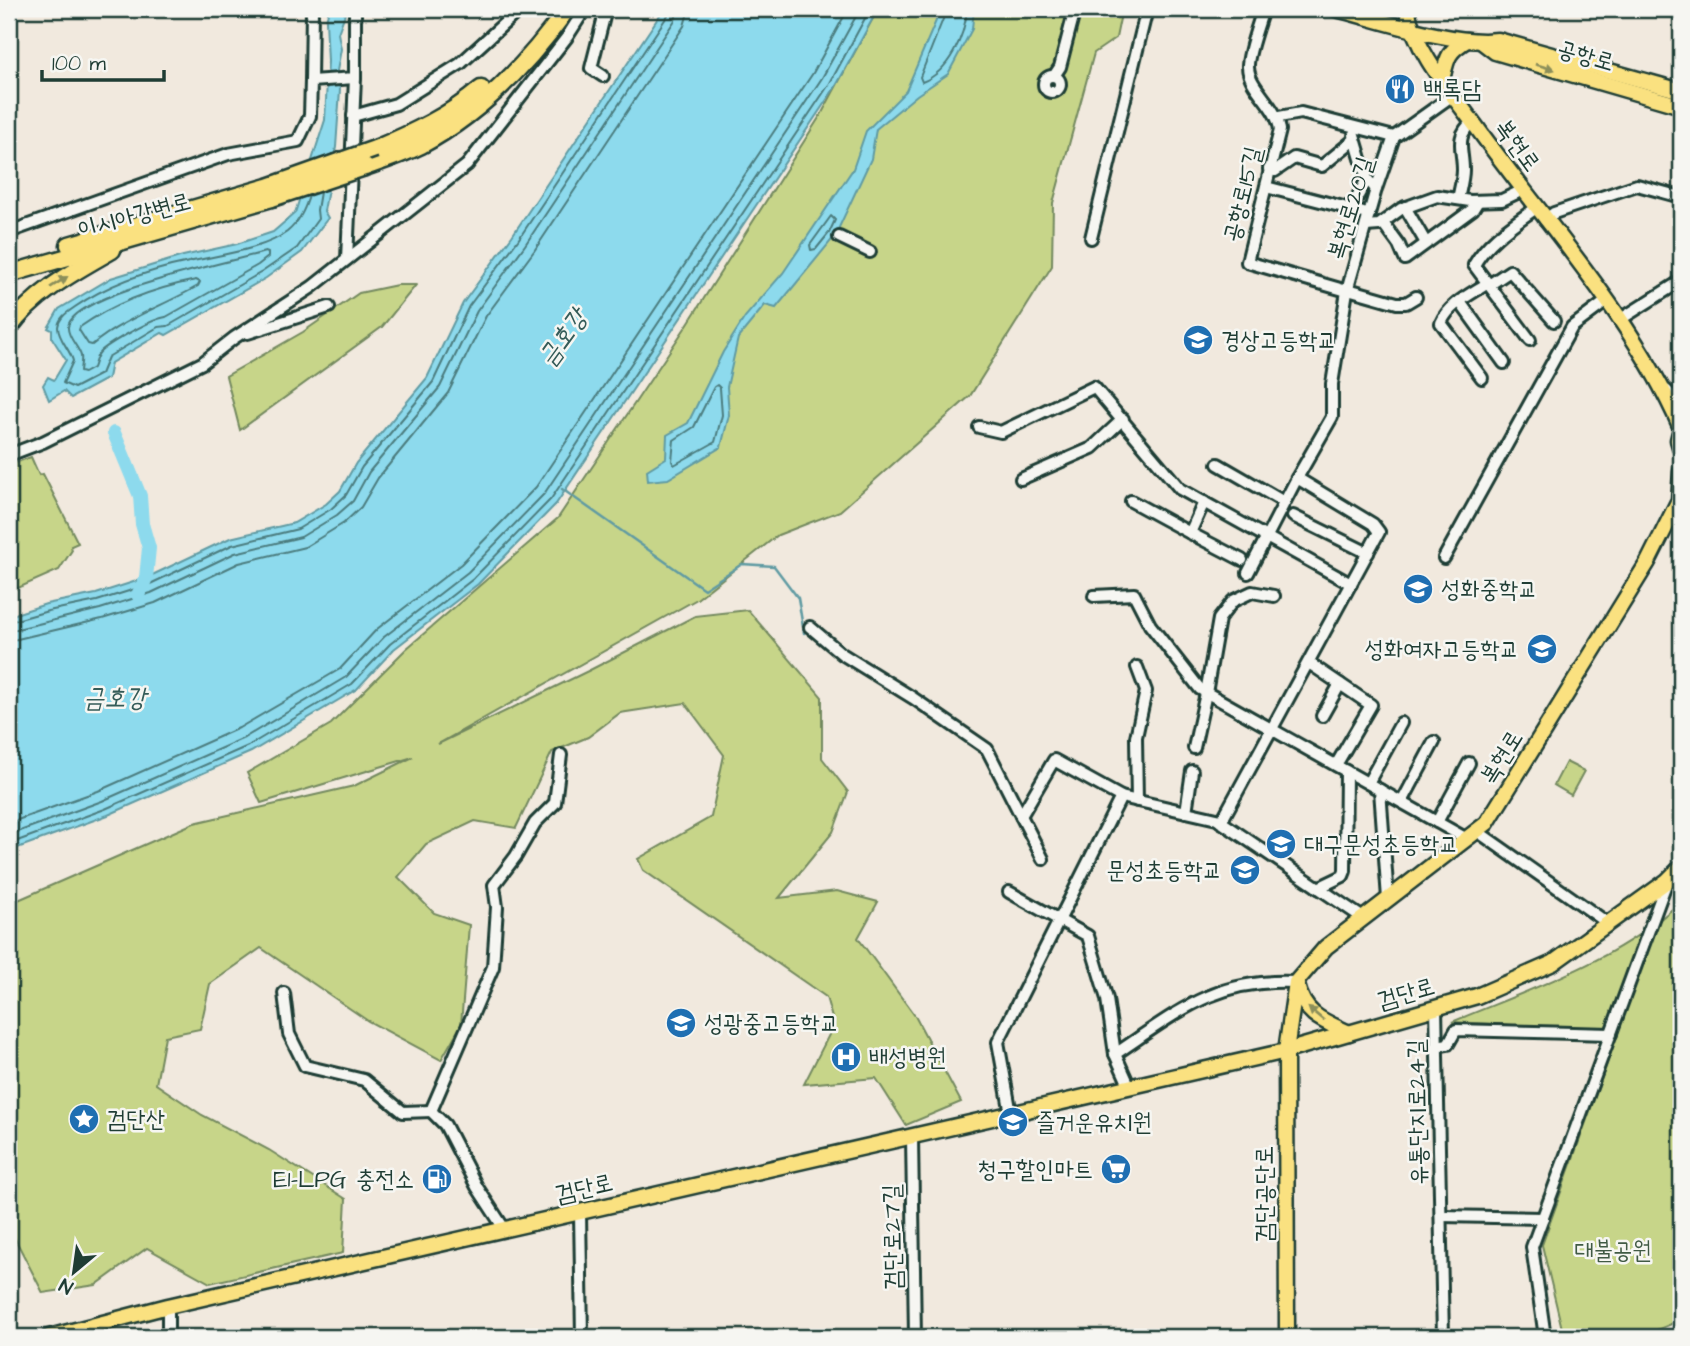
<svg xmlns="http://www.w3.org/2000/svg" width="1690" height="1346" viewBox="0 0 1690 1346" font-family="'Architects Daughter','Poor Story',sans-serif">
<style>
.green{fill:#c7d589;stroke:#73895e;stroke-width:2}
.water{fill:#8ddaed;stroke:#619ba3;stroke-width:2}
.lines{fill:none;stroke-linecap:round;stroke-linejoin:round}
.shore{stroke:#4b7c7e;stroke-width:2}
.stream{stroke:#619ba3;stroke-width:2.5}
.river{stroke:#8ddaed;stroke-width:14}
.minor-casing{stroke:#1f3d34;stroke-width:16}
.major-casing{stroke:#1f3d34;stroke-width:19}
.highway-casing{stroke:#1f3d34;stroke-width:21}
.minor{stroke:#f6f6f2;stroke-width:10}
.major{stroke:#fae180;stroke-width:14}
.highway{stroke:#fae180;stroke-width:16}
.highway-bridge-casing{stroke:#1f3d34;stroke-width:21;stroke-linecap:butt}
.highway-bridge{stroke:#fae180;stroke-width:16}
.oneway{fill:#8c8f5a}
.labels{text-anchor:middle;stroke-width:5;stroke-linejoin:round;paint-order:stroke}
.street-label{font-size:24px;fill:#1f3d34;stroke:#f6f6f2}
.poi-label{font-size:24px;fill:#1f3d34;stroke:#f6f6f2;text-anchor:start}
.park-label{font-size:24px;fill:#415b45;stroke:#f6f6f2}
.water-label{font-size:26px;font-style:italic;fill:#355c59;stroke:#f6f6f2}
</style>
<rect width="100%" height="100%" fill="#f1e9de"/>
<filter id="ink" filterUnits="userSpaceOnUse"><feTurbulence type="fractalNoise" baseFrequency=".0143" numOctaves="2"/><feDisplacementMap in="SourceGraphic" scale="14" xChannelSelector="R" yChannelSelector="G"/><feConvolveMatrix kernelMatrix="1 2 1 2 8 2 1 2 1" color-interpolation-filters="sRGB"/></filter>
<g filter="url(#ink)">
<g class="green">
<polygon points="878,9 1122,9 1116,38 1094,53 1053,203 1052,266 970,396 840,511 778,535 697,599 438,744 590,670 695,616 748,610 822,697 822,758 848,792 833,832 779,898 837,891 878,902 858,938 915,1016 961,1102 906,1125 876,1078 804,1084 834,1025 826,997 643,870 638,859 711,817 724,755 685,703 620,713 588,737 552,752 516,828 475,821 426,844 398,877 434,913 469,925 461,1025 441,1060 368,1021 261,948 210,984 200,1029 165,1036 156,1084 202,1115 269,1150 346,1199 343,1253 210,1283 147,1248 96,1285 43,1293 9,1227 9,904 194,823 354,786 413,757 261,803 247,773 331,724 406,649 558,518 687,325 822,113"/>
<polygon points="397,285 416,285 382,327 240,430 226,376 303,332 359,293"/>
<polygon points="31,457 39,475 43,474 78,543 71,546 72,550 59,570 9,592 9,465"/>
<polygon points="1566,762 1584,771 1571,795 1554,785"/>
<path d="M 1681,901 L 1681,1320 L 1640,1337 L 1564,1337 L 1542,1245 L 1619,1030 L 1452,1022 C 1530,989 1619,961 1681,901 Z"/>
</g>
<g class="water">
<polygon points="329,9 346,9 346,11 338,33 341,49 337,71 340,90 336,147 324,211 328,218 302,252 266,278 166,335 162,333 111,363 108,378 71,398 64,391 49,400 43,385 48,377 54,380 66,360 52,338 52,330 48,328 59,309 111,278 183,256 237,244 273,232 295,213 325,120 328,61 326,20"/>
<polygon points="664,9 878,9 836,86 556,504 478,584 394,649 357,689 251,752 108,815 9,851 9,616 46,604 96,594 146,578 230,538 294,523 326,504 340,491 356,463 427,378 463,303 512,236"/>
<polygon points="941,9 974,9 972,29 948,74 917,95 876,129 871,159 835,236 776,308 765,305 738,338 727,387 729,415 721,447 668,479 648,481 647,470 666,458 667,435 688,423 723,352 745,317 783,273 853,169 866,131 906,91"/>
</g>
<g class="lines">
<g class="shore">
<path d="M 947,9 L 920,77 L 922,82 C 949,72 965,36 967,9"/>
<path d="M 309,196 C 304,211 299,222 287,232 C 263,250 218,255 189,262 C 150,270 108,284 75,307 C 68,312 59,317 58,327 C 58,339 70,349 73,361 L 63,383 L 74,388 L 101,374 L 108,357 L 158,327 L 168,326 L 262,272 L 297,248 L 318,219 L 317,210 L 320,192"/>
<polygon points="831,216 835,220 829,233 816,249 811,250 810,245"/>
<path d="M 265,252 L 268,253 L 268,257 L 258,265 L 166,317 C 154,318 109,343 100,352 C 96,356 95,363 93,368 L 84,373 L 80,372 C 80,367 82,361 81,356 C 79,347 67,337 68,327 C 71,294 234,261 265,252 Z"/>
<path d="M 196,280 L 200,282 L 198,286 C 163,306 123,319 92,345 L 88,344 L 79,330 L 80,327 C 114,303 156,288 196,280 Z"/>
<polygon points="717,385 720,388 722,415 715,442 674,465 672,461 674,440 694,427 714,387"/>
<polyline points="9,622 48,611 97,601 148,585 232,545 298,529 331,509 346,495 362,467 433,382 469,306 518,240 668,15 669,9"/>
<polyline points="9,631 100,609 151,593 235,553 301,537 337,515 353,501 369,472 440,387 477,311 525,245 675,20 678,9"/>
<polyline points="9,641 102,619 155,603 239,563 305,547 344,523 361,507 378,478 448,393 486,316 534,251 684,26 689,9"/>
<polyline points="9,823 98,791 239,728 340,669 377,629 461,564 536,487 813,73 848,9"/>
<polyline points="9,835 102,801 244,738 346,677 384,637 468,572 544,494 822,78 860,9"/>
<polyline points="9,844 105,809 248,746 352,684 390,644 473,579 551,499 830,83 870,9"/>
</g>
<polyline class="stream" points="562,489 704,589 742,564 774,566 798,598 804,633"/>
<polyline class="river" points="114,433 140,496 142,524 149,548 146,578 138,595"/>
<g class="minor-casing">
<g id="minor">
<path d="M 1263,9 C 1259,23 1247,55 1248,67 C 1249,89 1277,105 1280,130 L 1247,262 L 1347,291"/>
<circle cx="1052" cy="84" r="8"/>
<polyline points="603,76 591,68 606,9"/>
<polyline points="1054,76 1060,67 1075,9"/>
<polyline points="311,81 312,9"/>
<polyline points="353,116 396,104 460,64 520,9"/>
<polyline points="1279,117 1301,113 1394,137"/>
<polyline points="1354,135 1367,179 1376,189"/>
<polyline points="1269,169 1275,171 1294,158 1322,166 1355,139"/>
<polyline points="1367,179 1351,209 1369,215"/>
<polyline points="1266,187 1351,209"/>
<path d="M 1458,199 C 1460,189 1463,179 1463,170 C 1463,148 1454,138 1473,121"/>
<polyline points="1405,207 1426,243"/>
<polyline points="1545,220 1554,213 1637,185 1681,197"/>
<polyline points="1383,223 1399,245 1405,259 1473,209 1478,201"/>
<polyline points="1366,226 1379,225 1401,209 1437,196 1470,201 1502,200 1523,190"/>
<polyline points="9,232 228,154 298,141 310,116 311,81 355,78 355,9"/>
<polyline points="839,237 870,252"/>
<polyline points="1091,238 1147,9"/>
<polyline points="347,259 355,78"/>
<polyline points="1489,285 1510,271 1554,321"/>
<polyline points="1348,289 1397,303 1406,303 1416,297"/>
<polyline points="1460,302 1504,363"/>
<polyline points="1621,319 1681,281"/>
<polyline points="248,333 329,307"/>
<path d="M 1530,340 L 1474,265 C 1488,240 1513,225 1536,208"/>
<path d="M 1482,378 L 1441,323 C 1449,304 1471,294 1488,283"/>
<polyline points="1666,390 1681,405"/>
<polyline points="979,427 1001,432 1094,387 1180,489 1351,584"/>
<polyline points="9,455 43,442 202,363 234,338 312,287 467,165 567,37 585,9"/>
<polyline points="1218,464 1284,502"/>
<polyline points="1021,479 1092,448 1123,419"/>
<polyline points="1131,501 1190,533"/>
<polyline points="1204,502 1190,533 1242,560"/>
<polyline points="1293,516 1368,553"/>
<polyline points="1444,558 1572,327 1608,300"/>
<polyline points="1248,573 1297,478"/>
<polyline points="1094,596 1134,594 1150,625 1200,689 1467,839"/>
<polyline points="810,627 842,654 913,698 987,749 1043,859"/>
<polyline points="1309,663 1371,705 1336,765"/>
<polyline points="1137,667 1146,691 1136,737 1137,801"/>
<polyline points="1322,716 1340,684"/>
<polyline points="1194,748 1206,693 1219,619 1233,601 1252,592 1274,596"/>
<polyline points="1368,783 1401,723"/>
<polyline points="1380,790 1388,899"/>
<polyline points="1402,802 1434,742"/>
<polyline points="1186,812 1192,771"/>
<polyline points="1021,816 1054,760 1121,797 1217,819 1363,918"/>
<polyline points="1221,822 1379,532 1373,524 1297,478 1332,417 1332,384 1347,291 1376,189 1394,137 1453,95"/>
<polyline points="1437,822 1469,763"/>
<polyline points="1477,831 1609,924"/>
<polyline points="1318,888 1343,876 1345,871 1346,771"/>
<polyline points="1009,892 1088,936 1107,999 1115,1054 1129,1085"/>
<polyline points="284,993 289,1034 305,1066 364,1080 403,1112 431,1111"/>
<polyline points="1436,1008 1443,1337"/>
<polyline points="1437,1046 1448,1044 1456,1030 1611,1034"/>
<path d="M 1115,1054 C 1178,1012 1216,978 1296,982"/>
<polyline points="1011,1114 998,1042 1121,797"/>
<polyline points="912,1137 915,1337"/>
<polyline points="580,1213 582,1337"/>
<polyline points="1441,1216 1543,1218"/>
<polyline points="505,1230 477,1187 445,1125 431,1111 493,967 497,907 494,885 516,856 535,823 555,803 561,755"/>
<polyline points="168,1306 168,1337"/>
<polyline points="1545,1337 1532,1247 1667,881"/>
</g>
</g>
<g class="major-casing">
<g id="major">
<path d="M 1336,9 C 1380,20 1455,46 1498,40 L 1681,91"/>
<path d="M 1407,9 C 1416,55 1453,94 1480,132 C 1550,228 1633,318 1681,428"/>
<polyline points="1482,42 1495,52 1681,106"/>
<path d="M 1442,80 C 1447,58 1447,52 1467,40"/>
<polyline points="1681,428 1678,440 1681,450"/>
<path d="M 1297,985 C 1304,1015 1323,1021 1349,1033"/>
<polyline points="49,1337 168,1306 1286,1051 1477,996 1553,963 1667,881 1681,867"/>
<polyline points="1287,1337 1286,1051 1296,982 1326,947 1487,823 1648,562 1679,500 1681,472"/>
</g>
</g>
<g class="highway-casing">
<g id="highway">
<path d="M 375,149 C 413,133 449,116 481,89"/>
<path d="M 365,167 C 384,160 403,154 421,145 C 480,114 529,62 567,9"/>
<polyline points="69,245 268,187"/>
<polyline points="9,274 272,198"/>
<path d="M 9,328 C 35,292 74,272 112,250"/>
</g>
</g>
<use href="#minor" class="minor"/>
<use href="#major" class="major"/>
<use href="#highway" class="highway"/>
<g class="highway-bridge-casing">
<g id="highway-bridge">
<polyline points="268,187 375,149"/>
<polyline points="272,198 365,167"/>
</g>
</g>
<use href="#highway-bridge" class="highway-bridge"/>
</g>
<defs><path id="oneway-solid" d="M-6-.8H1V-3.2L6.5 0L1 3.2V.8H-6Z" transform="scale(1.75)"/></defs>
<g class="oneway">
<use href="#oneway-solid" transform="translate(1545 67) rotate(16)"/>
<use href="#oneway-solid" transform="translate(59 282) rotate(-32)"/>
<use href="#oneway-solid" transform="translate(1316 1014) rotate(-140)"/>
</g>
</g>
<defs>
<g id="restaurant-disc" transform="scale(1.575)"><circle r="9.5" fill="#1f6fb2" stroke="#f6f6f2"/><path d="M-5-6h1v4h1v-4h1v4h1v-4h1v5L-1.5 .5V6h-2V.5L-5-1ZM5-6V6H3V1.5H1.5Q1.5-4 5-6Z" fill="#fff"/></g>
<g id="school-disc" transform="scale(1.575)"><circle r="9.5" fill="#1f6fb2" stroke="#f6f6f2"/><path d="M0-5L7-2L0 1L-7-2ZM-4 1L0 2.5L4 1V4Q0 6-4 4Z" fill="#fff"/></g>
<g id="hospital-disc" transform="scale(1.575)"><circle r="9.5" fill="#1f6fb2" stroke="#f6f6f2"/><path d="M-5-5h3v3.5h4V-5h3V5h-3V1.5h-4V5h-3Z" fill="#fff"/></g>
<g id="sight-disc" transform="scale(1.575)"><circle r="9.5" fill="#1f6fb2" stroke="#f6f6f2"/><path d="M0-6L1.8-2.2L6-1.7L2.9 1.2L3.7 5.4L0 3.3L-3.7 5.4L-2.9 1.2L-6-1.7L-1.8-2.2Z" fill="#fff"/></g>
<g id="supermarket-disc" transform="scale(1.575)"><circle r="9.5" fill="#1f6fb2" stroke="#f6f6f2"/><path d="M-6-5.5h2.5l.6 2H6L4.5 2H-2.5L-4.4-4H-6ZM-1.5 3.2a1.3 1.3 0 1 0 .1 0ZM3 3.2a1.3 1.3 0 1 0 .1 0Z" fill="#fff"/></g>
<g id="fuel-disc" transform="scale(1.575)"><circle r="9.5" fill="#1f6fb2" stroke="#f6f6f2"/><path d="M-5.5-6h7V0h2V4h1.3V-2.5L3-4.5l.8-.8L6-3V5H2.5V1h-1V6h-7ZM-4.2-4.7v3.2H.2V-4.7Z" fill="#fff"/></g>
</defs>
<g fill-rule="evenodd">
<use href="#restaurant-disc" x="1400" y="89"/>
<use href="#school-disc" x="1198" y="340"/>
<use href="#school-disc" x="1418" y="589"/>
<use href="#school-disc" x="1542" y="649"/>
<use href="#school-disc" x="1281" y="844"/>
<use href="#school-disc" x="1245" y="870"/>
<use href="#school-disc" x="681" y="1023"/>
<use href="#hospital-disc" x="846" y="1057"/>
<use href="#sight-disc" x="84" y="1119"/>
<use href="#school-disc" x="1013" y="1122"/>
<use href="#supermarket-disc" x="1116" y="1169"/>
<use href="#fuel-disc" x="437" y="1179"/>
</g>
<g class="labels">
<g class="street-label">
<text transform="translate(1586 55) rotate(16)" y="8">공항로</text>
<text transform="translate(1518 145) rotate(54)" y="8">복현로</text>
<text transform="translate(1242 194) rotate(-76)" y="8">공항로15길</text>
<text transform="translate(1350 208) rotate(-73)" y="8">복현로20길</text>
<text transform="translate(134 215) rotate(-15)" y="8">이시아강변로</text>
<text transform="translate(1501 757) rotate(-58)" y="8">복현로</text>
<text transform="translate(1406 993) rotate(-16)" y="8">검단로</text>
<text transform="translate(1417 1112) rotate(-91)" y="8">유통단지로24길</text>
<text transform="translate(584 1188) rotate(-13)" y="8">검단로</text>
<text transform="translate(1264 1194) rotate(-90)" y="8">검단공단로</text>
<text transform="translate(892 1237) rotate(-91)" y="8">검단로27길</text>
</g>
<g class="poi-label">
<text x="1423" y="97">백록담</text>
<text x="1221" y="348">경상고등학교</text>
<text x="1441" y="597">성화중학교</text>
<text x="1519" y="657" text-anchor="end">성화여자고등학교</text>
<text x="1304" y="852">대구문성초등학교</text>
<text x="1222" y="878" text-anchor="end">문성초등학교</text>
<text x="704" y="1031">성광중고등학교</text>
<text x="869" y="1065">배성병원</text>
<text x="107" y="1127">검단산</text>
<text x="1036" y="1130">즐거운유치원</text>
<text x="1093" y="1177" text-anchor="end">청구할인마트</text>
<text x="414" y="1187" text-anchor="end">E1-LPG 충전소</text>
</g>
<g class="park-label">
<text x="1613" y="1258">대불공원</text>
</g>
<g class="water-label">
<text transform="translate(562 337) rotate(-54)" y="9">금호강</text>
<text x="115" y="706">금호강</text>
</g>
</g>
<rect width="1690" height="1346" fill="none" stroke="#f6f6f2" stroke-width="35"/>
<rect x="18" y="18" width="1655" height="1311" fill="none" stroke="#1f3d34" stroke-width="2.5" filter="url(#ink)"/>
<g transform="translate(74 1272) rotate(209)" stroke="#f6f6f2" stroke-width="5" paint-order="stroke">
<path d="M0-5L12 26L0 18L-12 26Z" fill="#1f3d34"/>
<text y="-10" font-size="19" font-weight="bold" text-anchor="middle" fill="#1f3d34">N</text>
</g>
<path d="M42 70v10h122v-10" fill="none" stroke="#1f3d34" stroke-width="3.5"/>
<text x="52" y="70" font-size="21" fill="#1f3d34" stroke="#f6f6f2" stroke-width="5" paint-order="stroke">100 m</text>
</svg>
